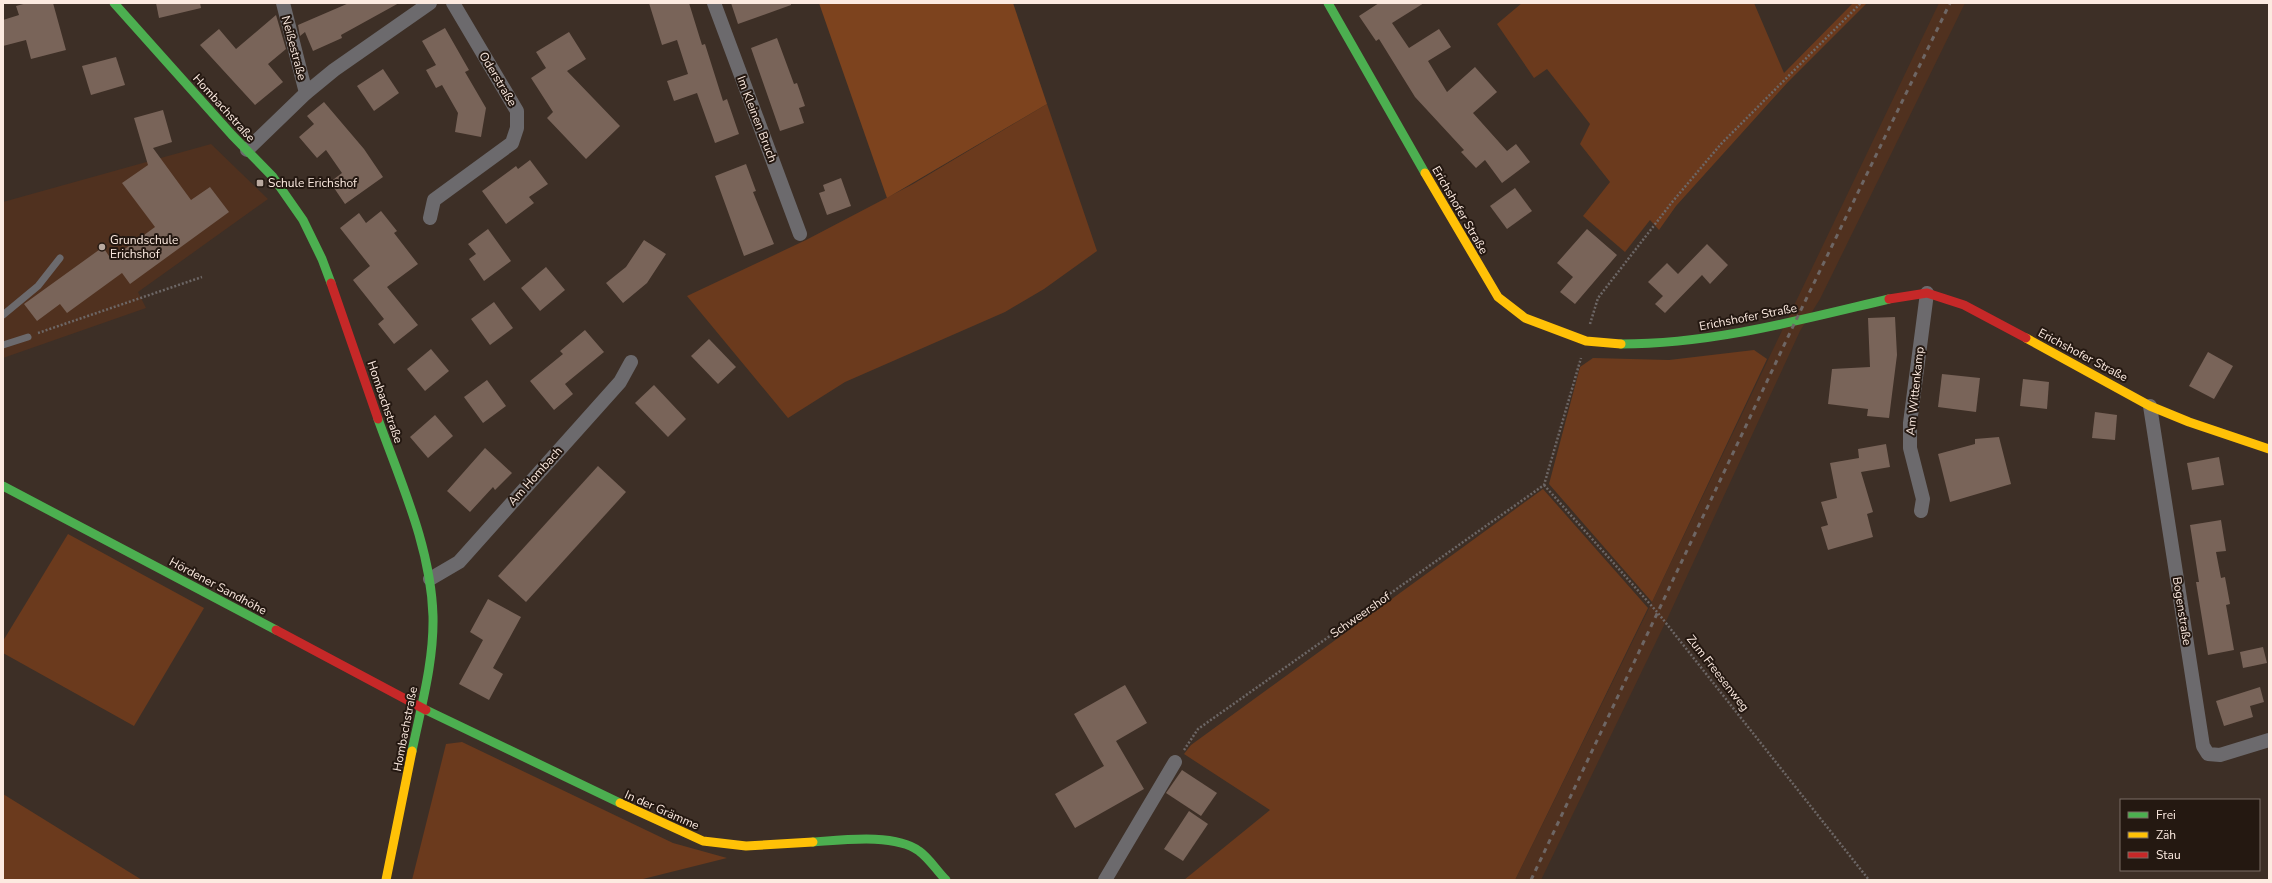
<svg xmlns="http://www.w3.org/2000/svg" width="2272" height="883" viewBox="0 0 2272 883" font-family="'Nunito Sans',sans-serif">
<style>
.built{fill:#50311f}
.green{fill:#6b3a1d}
.forest{fill:#7d431e}
.building{fill:#796459}
.lines{fill:none;stroke-linecap:round;stroke-linejoin:round}
.path{stroke:#6d6766;stroke-width:2.5;stroke-dasharray:2 2;stroke-linecap:butt}
.lane{stroke:#6c6a6d;stroke-width:7}
.street{stroke:#6c6a6d;stroke-width:14}
.fast{stroke:#4caf50;stroke-width:9}
.slow{stroke:#ffc107;stroke-width:9}
.jam{stroke:#c62828;stroke-width:9}
.rail{stroke:#6e6664;stroke-width:3;stroke-dasharray:5 5;stroke-linecap:butt}
.poi-dot{fill:#b9a99f;stroke:#241811;stroke-width:1.5}
.labels{text-anchor:middle;stroke-width:4;stroke-linejoin:round;paint-order:stroke}
.street-label{font-size:12px;fill:#fceae0;stroke:#241811}
.poi-label{font-size:12px;fill:#fceae0;stroke:#241811;text-anchor:start}
</style>
<rect width="100%" height="100%" fill="#3d2f26"/>
<g class="built">
<polygon points="1939,3 1965,3 1820,299 1800,331 1669,615 1541,880 1515,880 1652,602"/>
<polygon points="211,144 268,199 138,292 146,308 3,358 3,202"/>
</g>
<g class="green">
<polygon points="1522,3 1754,3 1784,73 1853,3 1867,3 1788,82 1676,206 1659,230 1650,220 1625,252 1583,216 1610,182 1580,144 1590,124 1547,69 1534,78 1497,24"/>
<polygon points="1047,104 1097,251 1044,289 1005,312 845,382 788,418 687,296 806,240 913,184"/>
<polygon points="1754,350 1767,359 1652,602 1549,484 1580,367 1593,358 1669,360"/>
<polygon points="1543,489 1648,608 1515,880 1184,880 1270,810 1184,754 1191,745"/>
<polygon points="68,534 204,608 134,726 3,653 3,641"/>
<polygon points="462,742 673,843 727,858 639,880 412,880 446,744"/>
<polygon points="3,794 142,880 3,880"/>
</g>
<polygon class="forest" points="819,3 1013,3 1047,104 887,198"/>
<g class="building">
<polygon points="27,3 53,3 66,50 31,59 26,40 3,46 3,20 19,15 16,6"/>
<polygon points="156,3 200,3 201,8 159,18"/>
<polygon points="349,3 399,3 341,35 342,38 313,51 305,32 300,36 298,25"/>
<polygon points="649,3 689,3 702,45 705,44 723,101 727,99 739,134 715,143 697,93 674,101 667,81 688,74 677,40 662,45"/>
<polygon points="731,3 791,3 791,5 738,24"/>
<polygon points="1379,3 1424,3 1392,23 1409,48 1439,29 1451,47 1428,61 1447,92 1475,67 1497,92 1473,113 1507,151 1516,144 1530,162 1502,183 1485,160 1476,168 1461,152 1464,150 1415,97 1379,39 1376,41 1359,16"/>
<polygon points="276,15 286,49 268,64 283,82 255,105 200,45 219,29 236,49"/>
<polygon points="445,28 469,70 465,72 486,108 481,137 455,132 458,113 442,85 436,88 426,70 436,65 422,41"/>
<polygon points="569,32 586,59 567,71 620,126 586,159 547,118 553,112 531,78 546,68 536,52"/>
<polygon points="777,38 794,84 797,83 805,106 799,108 804,123 780,131 751,48"/>
<polygon points="116,57 125,85 91,95 82,66"/>
<polygon points="383,69 399,93 374,111 357,86"/>
<polygon points="324,102 364,149 383,177 345,204 330,182 342,173 326,150 317,158 299,137 314,124 307,116"/>
<polygon points="163,110 172,142 153,148 191,200 210,187 229,212 130,284 122,273 67,313 60,304 37,321 24,304 103,247 111,259 155,227 122,183 148,165 134,118"/>
<polygon points="530,160 548,184 529,197 534,203 506,224 482,191 516,166 518,169"/>
<polygon points="746,164 756,191 753,192 774,244 744,256 715,176"/>
<polygon points="841,178 851,206 827,215 819,193 825,191 823,185"/>
<polygon points="1515,188 1532,211 1507,229 1490,206"/>
<polygon points="381,211 397,231 394,233 418,264 387,287 418,325 394,344 378,324 384,319 353,280 370,266 340,228 359,213 366,223"/>
<polygon points="488,229 511,261 484,281 469,259 476,254 468,244"/>
<polygon points="1587,229 1617,255 1575,304 1560,292 1573,277 1557,263"/>
<polygon points="644,240 666,254 647,283 623,303 606,283 626,267"/>
<polygon points="1707,244 1728,265 1710,284 1702,275 1665,313 1655,304 1663,296 1648,282 1667,263 1678,274"/>
<polygon points="546,267 565,290 540,311 521,288"/>
<polygon points="494,302 513,328 490,345 471,319"/>
<polygon points="1895,317 1897,355 1889,418 1867,416 1868,409 1828,404 1832,369 1870,367 1868,318"/>
<polygon points="585,330 604,352 565,384 573,394 554,410 530,381 563,354 560,351"/>
<polygon points="709,339 736,367 718,384 691,356"/>
<polygon points="431,349 449,371 425,391 407,369"/>
<polygon points="2208,352 2233,366 2214,399 2189,386"/>
<polygon points="1942,374 1980,378 1976,412 1938,407"/>
<polygon points="2023,379 2049,382 2047,409 2020,406"/>
<polygon points="487,380 506,406 483,423 464,397"/>
<polygon points="654,385 686,419 668,437 635,403"/>
<polygon points="2095,412 2117,415 2115,440 2092,438"/>
<polygon points="435,415 453,436 428,458 410,437"/>
<polygon points="1999,437 2011,484 1950,502 1938,454 1975,444 1975,439"/>
<polygon points="1886,444 1890,467 1861,472 1873,512 1867,514 1873,537 1828,550 1821,527 1828,525 1821,502 1837,498 1830,463 1859,458 1858,449"/>
<polygon points="485,448 512,473 495,490 493,487 470,512 447,491"/>
<polygon points="2219,457 2224,485 2192,490 2187,463"/>
<polygon points="598,466 626,492 526,602 498,576"/>
<polygon points="2221,520 2226,551 2216,552 2221,578 2225,577 2230,604 2226,605 2234,650 2208,655 2196,582 2199,582 2190,525"/>
<polygon points="488,599 521,617 493,668 503,674 489,700 459,684 483,640 470,632"/>
<polygon points="2263,647 2267,663 2243,668 2240,652"/>
<polygon points="1125,685 1147,723 1116,741 1144,789 1075,828 1055,794 1104,766 1074,714"/>
<polygon points="2260,687 2264,702 2250,706 2253,717 2224,726 2216,701"/>
<polygon points="1182,770 1217,793 1201,816 1166,793"/>
<polygon points="1189,811 1208,824 1183,861 1164,849"/>
</g>
<g class="lines">
<g class="path">
<polyline points="1590,324 1598,298 1673,201 1721,144 1861,3"/>
<polyline points="38,333 202,277"/>
<polyline points="1544,485 1658,613 1869,880"/>
<polyline points="1184,750 1198,729 1544,485 1581,358"/>
</g>
<g class="lane">
<polyline points="3,315 38,286 60,258"/>
<polyline points="3,345 28,337"/>
</g>
<g class="street">
<polyline points="283,3 306,93"/>
<polyline points="714,3 800,234"/>
<polyline points="247,150 306,93 334,70 430,3"/>
<polyline points="430,218 434,200 512,143 517,128 517,111 453,3"/>
<polyline points="2150,406 2203,746 2208,754 2220,755 2269,740"/>
<polyline points="1921,511 1923,499 1910,448 1910,423 1927,293"/>
<polyline points="430,579 459,562 620,382 631,362"/>
<polyline points="1105,880 1175,762"/>
</g>
<g class="fast">
<polyline points="114,3 232,135 273,177 303,220 322,259 331,283"/>
<polyline points="1328,3 1425,173"/>
<path d="M 1621,344 C 1713,344 1800,320 1889,299"/>
<path d="M 378,419 C 401,483 431,548 433,616 C 434,662 421,707 412,751"/>
<polyline points="3,486 276,630"/>
<polyline points="426,710 620,803"/>
<path d="M 813,842 C 842,840 895,833 919,851 C 929,858 937,871 946,880"/>
</g>
<g class="slow">
<polyline points="1425,173 1498,297 1525,318 1586,341 1621,344"/>
<polyline points="2026,338 2150,406 2189,422 2269,449"/>
<polyline points="620,803 703,841 746,846 813,842"/>
<polyline points="386,880 412,751"/>
</g>
<g class="jam">
<polyline points="331,283 378,419"/>
<polyline points="1889,299 1927,293 1964,305 2026,338"/>
<polyline points="276,630 426,710"/>
</g>
<polyline class="rail" points="1531,880 1796,320 1950,3"/>
</g>
<g class="poi-dot">
<rect x="256" y="179" width="8" height="8" rx="2"/>
<circle cx="102" cy="247" r="4"/>
</g>
<g class="labels">
<g class="street-label">
<text transform="translate(294 48) rotate(75)" y="4">Neißestraße</text>
<text transform="translate(498 79) rotate(59)" y="4">Oderstraße</text>
<text transform="translate(224 108) rotate(48)" y="4">Hombachstraße</text>
<text transform="translate(757 119) rotate(69)" y="4">Im Kleinen Bruch</text>
<text transform="translate(1460 210) rotate(60)" y="4">Erichshofer Straße</text>
<text transform="translate(1748 317) rotate(-11)" y="4">Erichshofer Straße</text>
<text transform="translate(2083 355) rotate(28)" y="4">Erichshofer Straße</text>
<text transform="translate(1915 391) rotate(-84)" y="4">Am Wittenkamp</text>
<text transform="translate(385 402) rotate(71)" y="4">Hombachstraße</text>
<text transform="translate(535 476) rotate(-48)" y="4">Am Hombach</text>
<text transform="translate(218 586) rotate(28)" y="4">Hördener Sandhöhe</text>
<text transform="translate(2182 611) rotate(81)" y="4">Bogenstraße</text>
<text transform="translate(1360 615) rotate(-35)" y="4">Schweershof</text>
<text transform="translate(1718 673) rotate(52)" y="4">Zum Freesenweg</text>
<text transform="translate(405 729) rotate(-79)" y="4">Hombachstraße</text>
<text transform="translate(662 810) rotate(24)" y="4">In der Grämme</text>
</g>
<g class="poi-label">
<text x="268" y="187">Schule Erichshof</text>
<text x="110" y="244">Grundschule<tspan x="110" dy="14">Erichshof</tspan></text>
</g>
</g>
<rect width="2272" height="883" fill="none" stroke="#fceae0" stroke-width="8"/>
<rect x="2120" y="799" width="140" height="72" fill="#241811" stroke="#7a6c64"/>
<rect x="2128" y="812" width="20" height="6" fill="#4caf50" stroke="#7a6c64"/>
<text x="2156" y="819" font-size="12" fill="#fceae0">Frei</text>
<rect x="2128" y="832" width="20" height="6" fill="#ffc107" stroke="#7a6c64"/>
<text x="2156" y="839" font-size="12" fill="#fceae0">Zäh</text>
<rect x="2128" y="852" width="20" height="6" fill="#c62828" stroke="#7a6c64"/>
<text x="2156" y="859" font-size="12" fill="#fceae0">Stau</text>
</svg>
